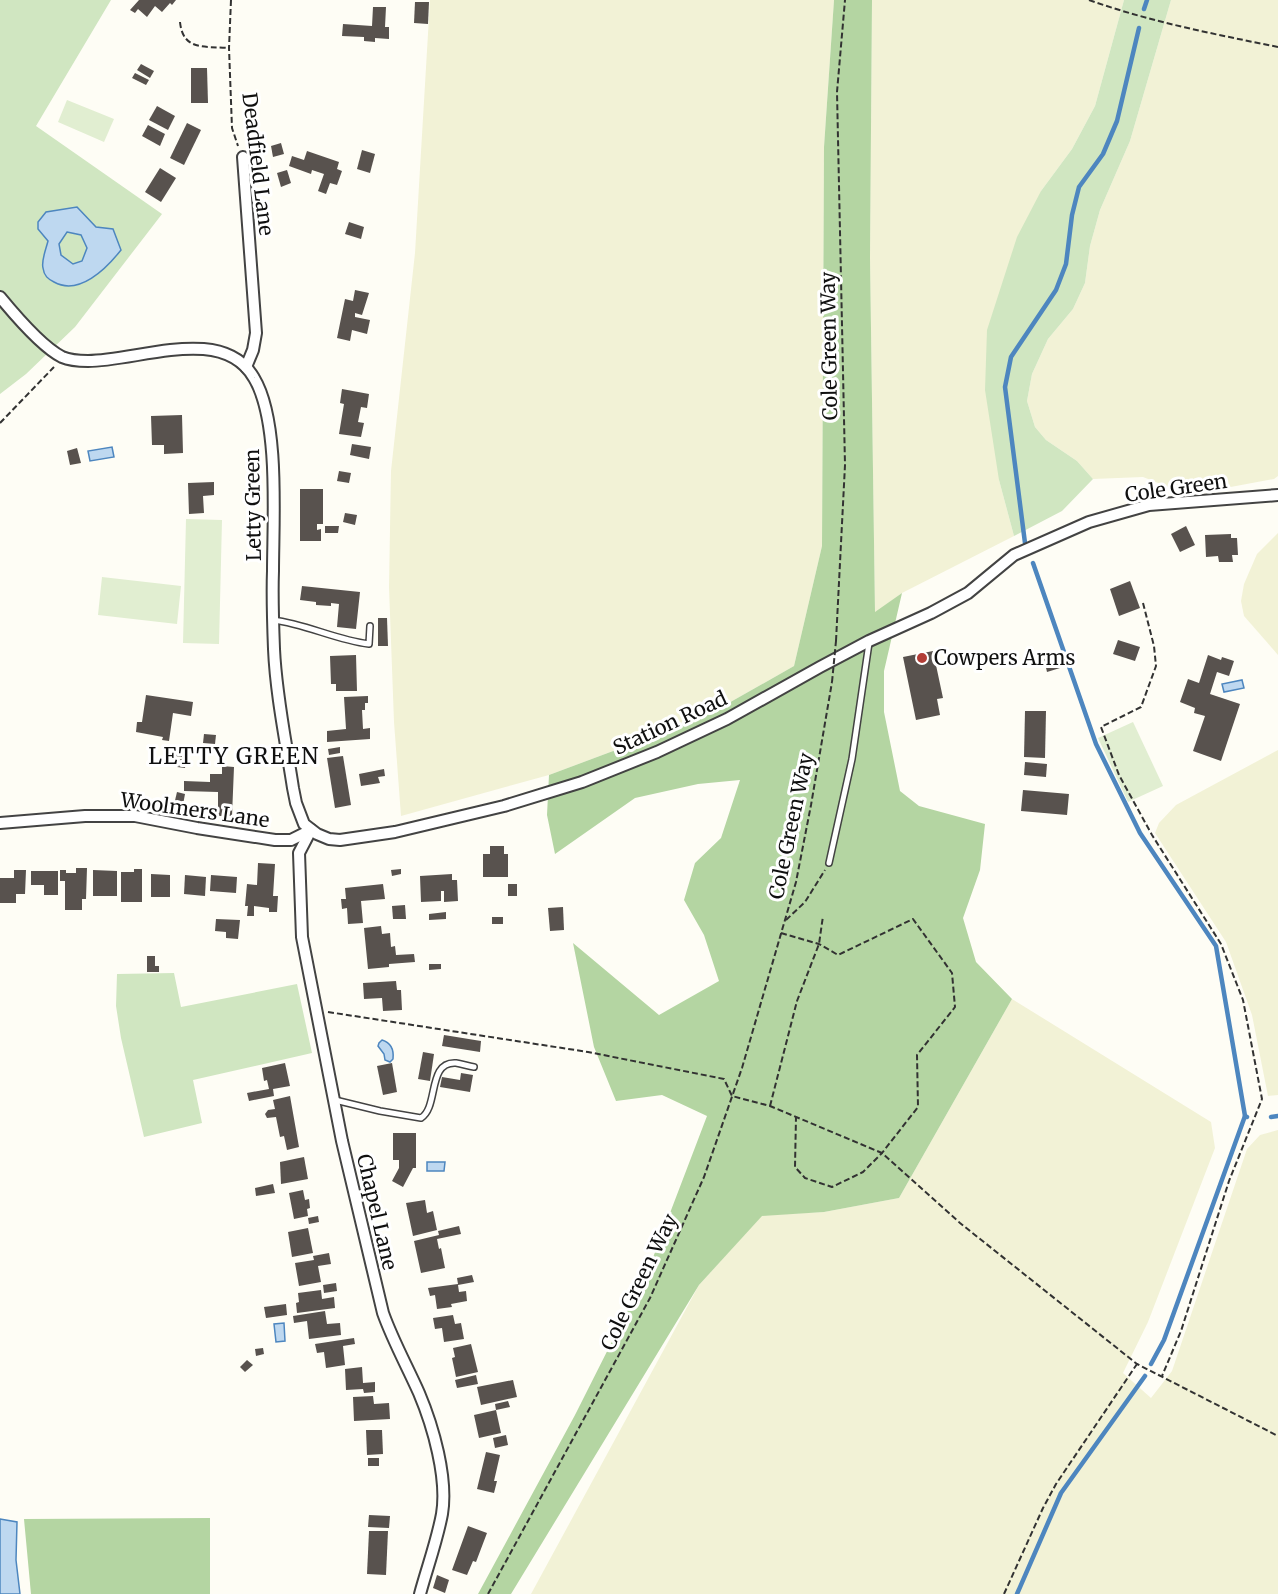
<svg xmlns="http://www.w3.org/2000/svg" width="1278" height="1594" viewBox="0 0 1278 1594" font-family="Merriweather,serif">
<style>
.farmland{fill:#f2f2d6}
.green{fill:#d0e6c1}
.forest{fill:#b4d5a2}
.pitch{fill:#e1eed1}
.water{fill:#bed8f0;stroke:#4d86bf;stroke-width:1.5;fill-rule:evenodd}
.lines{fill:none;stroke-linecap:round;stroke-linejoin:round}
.stream{stroke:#4d86bf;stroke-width:4.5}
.building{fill:#58524e}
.lane-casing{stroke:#434343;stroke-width:8}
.street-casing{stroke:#434343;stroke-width:14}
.path{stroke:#323232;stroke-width:2;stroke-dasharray:6 3;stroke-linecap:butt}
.lane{stroke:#fff;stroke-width:5}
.street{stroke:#fff;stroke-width:10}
.path-bridge{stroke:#323232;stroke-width:2;stroke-dasharray:6 3;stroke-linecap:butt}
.poi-dot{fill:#b23d36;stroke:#fff;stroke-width:2}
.labels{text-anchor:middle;stroke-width:6;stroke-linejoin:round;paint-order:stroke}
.street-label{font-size:20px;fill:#101010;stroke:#fff}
.poi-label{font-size:20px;fill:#101010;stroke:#fff;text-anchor:start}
.quarter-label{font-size:22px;letter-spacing:1.5px;fill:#101010;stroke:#fff}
</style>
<rect width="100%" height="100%" fill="#fefdf5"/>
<g class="farmland">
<polygon points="430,0 834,0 824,147 822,546 794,666 704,717 549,775 401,816 394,722 389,587 391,471 415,253"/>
<polygon points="872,0 1124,0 1095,106 1072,149 1041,191 999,480 1014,536 902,593 875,613 870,258"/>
<polygon points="1171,0 1278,0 1278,476 1274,479 1220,489 1171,488 1143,477 1093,479 1077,461 1046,440 1035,427 1027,401 1032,374 1048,339 1073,309 1085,283 1090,246 1100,210 1130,141"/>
<polygon points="1278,533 1278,655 1244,616 1241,601 1244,584 1257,554"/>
<polygon points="1278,750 1278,1095 1268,1096 1252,1015 1226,942 1155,833 1159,823 1176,805"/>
<polygon points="1012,999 1211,1122 1215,1148 1148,1322 1123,1373 1151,1398 1172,1371 1247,1149 1260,1135 1278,1130 1278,1594 531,1594 699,1285 762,1215 824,1212 899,1198"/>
</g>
<g class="green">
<polygon points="0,0 111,0 36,126 162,214 75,327 26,374 0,394"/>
<polygon points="1124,0 1171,0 1130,141 1100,210 1090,246 1085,283 1073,309 1048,339 1032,374 1027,401 1035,427 1046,440 1077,461 1093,479 1062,511 1014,536 999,480 985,390 987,330 1017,237 1041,191 1072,149 1095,106"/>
<polygon points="174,973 181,1007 297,984 312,1053 193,1080 202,1123 144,1137 121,1038 116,1006 117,974"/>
</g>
<g class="forest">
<polygon points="834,0 872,0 870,258 875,612 902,593 884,671 884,712 900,791 919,806 985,824 980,870 963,918 976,962 1012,999 899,1198 824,1212 762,1216 699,1285 511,1594 478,1594 575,1415 649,1268 707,1116 662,1095 616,1101 594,1047 573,943 659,1015 719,981 704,935 684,900 695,863 721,838 740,780 698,784 635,798 555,854 547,815 549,775 704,717 794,666 822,546 824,147"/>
<polygon points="210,1518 210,1594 31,1594 24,1519"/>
</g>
<g class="pitch">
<polygon points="67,100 114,119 104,142 58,122"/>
<polygon points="186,519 222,520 219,644 183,643"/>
<polygon points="102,577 181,586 177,624 98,615"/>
<polygon points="1133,722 1163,786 1128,802 1098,738"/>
</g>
<g class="water">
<path d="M 77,207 L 96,227 L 113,229 L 121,250 C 106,269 79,296 54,282 C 48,279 44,276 43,268 C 41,261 46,249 48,241 L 38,229 L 38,222 L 46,212 ZM 67,232 L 81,235 L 87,248 L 82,261 L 73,264 L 61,255 L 59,244 Z"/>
<polygon points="112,447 114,457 90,461 88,451"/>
<polygon points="1242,680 1244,688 1224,692 1222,684"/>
<path d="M 382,1040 C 392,1043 394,1050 393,1059 L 390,1062 L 385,1060 L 384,1054 L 378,1046 L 379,1043 Z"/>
<polygon points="427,1162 445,1162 444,1171 427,1171"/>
<polygon points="284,1323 285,1341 276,1342 274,1324"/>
<polygon points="0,1519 17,1522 16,1560 20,1594 0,1594"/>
</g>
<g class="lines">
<g class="stream">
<polyline points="1144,9 1147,0"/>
<polyline points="1025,543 1005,387 1011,357 1056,290 1066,264 1072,215 1079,187 1103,154 1117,121 1139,28"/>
<polyline points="1033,563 1096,744 1140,833 1216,946 1245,1116"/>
<polyline points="1271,1117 1278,1116"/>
<polyline points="1151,1364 1164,1340 1245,1116 1247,1117"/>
<polyline points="1017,1594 1061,1493 1145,1376"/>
</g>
</g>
<g class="building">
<polygon points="139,0 176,0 172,5 170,3 162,12 155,6 147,17 138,9 135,13 130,10"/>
<polygon points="415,2 429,2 428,24 414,23"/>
<polygon points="373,7 386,7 385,27 389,27 389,39 375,38 375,42 364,41 364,37 342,36 343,24 372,26"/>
<polygon points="141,64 154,71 150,78 137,70"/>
<polygon points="191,68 207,68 208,103 191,103"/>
<polygon points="135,73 149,80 146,85 132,78"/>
<polygon points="157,106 175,116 168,130 149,120"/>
<polygon points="187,123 201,130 184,165 170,158"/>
<polygon points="148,125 165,134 160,146 142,136"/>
<polygon points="281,143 284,154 273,157 271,146"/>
<polygon points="362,150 375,154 370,173 357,169"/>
<polygon points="307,151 339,162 337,169 342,171 337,185 330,183 326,194 318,191 324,174 312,170 311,174 289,166 292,156 304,160"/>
<polygon points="160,168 176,178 161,202 145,192"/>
<polygon points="287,170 291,183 281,187 277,173"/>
<polygon points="349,222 364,227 361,239 345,234"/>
<polygon points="355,290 369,293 362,315 355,313 355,317 370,320 367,334 352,330 350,341 337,338 345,299 353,301"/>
<polygon points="342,389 369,394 367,408 361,407 358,422 364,423 361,437 339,434 344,404 340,403"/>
<polygon points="182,415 183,453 164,454 164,445 152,445 151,416"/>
<polygon points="352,444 371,447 369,459 350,455"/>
<polygon points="77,448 81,463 70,465 67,451"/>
<polygon points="339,471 351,473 349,483 337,481"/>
<polygon points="214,482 214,495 203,496 204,513 189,514 188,483"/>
<polygon points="300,489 323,489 323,524 317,524 317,530 321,529 321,541 300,541"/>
<polygon points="345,513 357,515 355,525 343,522"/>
<polygon points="325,526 339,526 338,533 325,533"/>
<polygon points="1186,526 1195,545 1180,552 1171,534"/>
<polygon points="1231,534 1231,538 1237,538 1238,555 1232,555 1233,562 1219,562 1218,556 1206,557 1205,535"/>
<polygon points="1130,581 1140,608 1119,616 1110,589"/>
<polygon points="302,586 360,592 356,629 337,627 339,604 331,603 331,606 316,605 316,602 300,600"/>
<polygon points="378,618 387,618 388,646 378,646"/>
<polygon points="1118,640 1140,647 1135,661 1113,654"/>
<polygon points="933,651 943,698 937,699 940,715 916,720 903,657"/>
<polygon points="356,655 357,691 336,691 336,684 331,684 330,656"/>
<polygon points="1056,655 1060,668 1047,672 1044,659"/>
<polygon points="1208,655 1221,660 1222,657 1234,661 1229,676 1217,672 1210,694 1240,704 1221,761 1193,751 1205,716 1194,713 1195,708 1180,702 1188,679 1199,683"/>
<polygon points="146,695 193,702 191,716 173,713 169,741 162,740 163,737 136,732 137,722 142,722"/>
<polygon points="368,696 368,703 365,703 365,710 362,710 363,729 370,728 370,739 327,742 327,731 346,729 344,697"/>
<polygon points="1025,711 1046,711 1045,758 1024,757"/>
<polygon points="204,734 216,735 215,744 203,743"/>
<polygon points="168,744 185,747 183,757 166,755"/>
<polygon points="340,747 340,753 329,755 328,749"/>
<polygon points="343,756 351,805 335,808 327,758"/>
<polygon points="178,759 186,760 185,768 177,767"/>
<polygon points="1025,762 1047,764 1046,777 1024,775"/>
<polygon points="222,766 234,767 232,816 218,816 218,792 184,791 184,781 210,782 210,774 222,774"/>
<polygon points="384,769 385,776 378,777 380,783 361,786 359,774"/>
<polygon points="1023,790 1069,794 1067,815 1021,811"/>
<polygon points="177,792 185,794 182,810 173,809"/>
<polygon points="490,846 504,846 504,854 508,854 508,877 483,877 483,854 490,854"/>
<polygon points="258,863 275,864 273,896 278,896 277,912 269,912 269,908 254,906 254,916 247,916 248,906 245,906 247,884 257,885"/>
<polygon points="76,868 87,868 86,899 82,899 82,910 65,910 65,881 60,881 60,870 66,870 66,873 76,873"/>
<polygon points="134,869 142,869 142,902 121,902 121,872 134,872"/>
<polygon points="401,869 401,874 392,876 391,870"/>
<polygon points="14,870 26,870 25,894 16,894 16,903 0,903 0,878 14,878"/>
<polygon points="93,870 117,871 117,896 93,896"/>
<polygon points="31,871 58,871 58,895 44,895 44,885 31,885"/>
<polygon points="151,874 170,875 170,897 151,897"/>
<polygon points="452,874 452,880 457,880 458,901 444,902 444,891 441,891 441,901 421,902 420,876"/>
<polygon points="185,875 206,877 205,896 184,894"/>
<polygon points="211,875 237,877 236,893 210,891"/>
<polygon points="383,884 385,899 361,901 363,923 348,924 347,908 342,909 341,899 346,899 345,888"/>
<rect x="508" y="884" width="9" height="12"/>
<polygon points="405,905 406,919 393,919 392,906"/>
<polygon points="563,907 564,930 550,931 548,908"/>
<polygon points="446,912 446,919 429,920 429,914"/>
<rect x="492" y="917" width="11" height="7"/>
<polygon points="216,919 240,920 238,939 226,938 226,932 215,931"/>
<polygon points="381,926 382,934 390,933 391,947 395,946 396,955 414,954 415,962 389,964 389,967 368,969 364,928"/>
<polygon points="147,956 155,956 155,966 159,966 159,972 147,972"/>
<polygon points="429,964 441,964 441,969 429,970"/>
<polygon points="396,981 397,990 401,990 402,1010 383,1011 382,998 364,999 363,983"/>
<polygon points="444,1035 481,1041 480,1052 442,1046"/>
<polygon points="423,1052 434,1054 430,1081 418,1079"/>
<polygon points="285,1063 290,1086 273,1089 274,1096 249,1101 247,1093 269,1089 267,1080 264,1081 262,1068"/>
<polygon points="392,1063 397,1092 383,1095 377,1066"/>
<polygon points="461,1073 473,1075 470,1092 440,1087 442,1077 460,1080"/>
<polygon points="290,1096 299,1147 287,1150 284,1136 280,1137 276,1117 267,1118 265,1114 268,1110 275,1109 273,1100"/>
<polygon points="393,1133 416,1133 416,1168 413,1168 403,1187 392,1181 399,1168 399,1160 393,1160"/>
<polygon points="304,1157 308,1179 281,1184 280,1162"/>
<polygon points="273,1184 275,1193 256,1196 255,1188"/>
<polygon points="303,1190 305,1200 309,1199 310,1208 307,1209 308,1216 294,1219 289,1193"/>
<polygon points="425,1200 427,1213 433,1211 437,1230 413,1236 406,1203"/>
<polygon points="318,1216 319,1222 309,1224 308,1218"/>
<polygon points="459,1226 461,1234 437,1239 439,1249 441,1248 445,1268 421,1273 414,1241 439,1235 438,1231"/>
<polygon points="308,1228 313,1253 292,1257 288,1232"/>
<polygon points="329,1253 331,1264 318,1266 321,1282 299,1286 295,1263 314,1260 313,1256"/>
<polygon points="472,1275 474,1282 458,1285 459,1292 466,1291 467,1301 451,1304 452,1307 437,1309 435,1295 430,1296 428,1288 458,1284 457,1278"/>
<polygon points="336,1283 337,1291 324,1293 323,1285"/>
<polygon points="321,1290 322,1299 334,1297 335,1308 297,1313 296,1303 299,1302 298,1293"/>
<polygon points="286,1304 287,1315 266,1318 264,1307"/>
<polygon points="325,1311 327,1324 340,1323 341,1335 309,1339 307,1321 294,1323 293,1316"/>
<polygon points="453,1315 455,1324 461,1323 464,1339 444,1342 442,1328 435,1329 433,1318"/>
<polygon points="354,1338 355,1344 343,1346 345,1365 326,1368 324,1352 317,1353 315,1344"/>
<polygon points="471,1344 478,1372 456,1377 452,1358 455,1357 453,1348"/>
<polygon points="263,1348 264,1354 256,1356 255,1349"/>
<polygon points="247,1360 253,1365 245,1372 240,1367"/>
<polygon points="362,1367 363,1383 375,1382 375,1392 364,1393 363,1389 346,1390 345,1369"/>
<polygon points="476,1375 478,1384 457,1388 455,1380"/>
<polygon points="513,1380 517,1397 481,1405 477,1387"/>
<polygon points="373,1396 374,1404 389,1403 390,1419 354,1421 353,1397"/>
<polygon points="508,1401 510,1407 496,1410 495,1404"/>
<polygon points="496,1410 501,1433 479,1438 474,1415"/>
<polygon points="366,1430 382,1430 383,1454 367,1455"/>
<polygon points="506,1435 508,1445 495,1448 493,1438"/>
<polygon points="486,1452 500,1455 494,1481 497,1481 494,1493 477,1489"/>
<rect x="368" y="1458" width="11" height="8"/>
<polygon points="369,1515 390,1516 389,1528 368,1527"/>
<polygon points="468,1526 487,1533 476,1562 473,1561 467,1575 452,1570"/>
<polygon points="369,1531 388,1531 386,1575 367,1574"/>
<polygon points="437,1575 449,1580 445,1593 433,1588"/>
</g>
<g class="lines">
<g class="lane-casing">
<g id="lane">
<path d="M 273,620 C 306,624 336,640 369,644 L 370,626"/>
<polyline points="829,863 852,759 869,643"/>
<path d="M 335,1100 L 380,1111 L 421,1118 C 439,1107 427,1061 456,1063 C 462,1064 468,1066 474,1067"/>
</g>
</g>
<g class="street-casing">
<g id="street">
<polyline points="243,157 256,333 253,350 246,367"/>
<path d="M 0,297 C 14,314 42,347 62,357 C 69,360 80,361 88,361 C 139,361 223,324 254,378 C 280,421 273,521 273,571 C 272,597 273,623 274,649 C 276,695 286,742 293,788 L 296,803 L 304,824 L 317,834 L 329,839 L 340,840 L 395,832 L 504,806 L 582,782 L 657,752 L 727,719 L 820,667 L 869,641 L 931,613 L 968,593 L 1014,555 L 1089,522 L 1149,505 L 1278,495"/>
<polyline points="0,823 85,816 135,816 197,828 275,840 291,840 311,830"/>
<path d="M 311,830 L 299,853 L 302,937 L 342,1141 L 383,1313 C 393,1341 407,1366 419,1393 C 433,1426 448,1478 442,1514 C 437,1541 427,1568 420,1594"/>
</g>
</g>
<g class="path">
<polyline points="231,0 229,48 232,128 238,146"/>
<path d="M 1089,0 C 1151,22 1214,34 1278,47"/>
<path d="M 180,22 C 183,51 204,46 229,48"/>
<polyline points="0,423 54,367"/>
<polyline points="1143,603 1154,646 1156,666 1141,707 1101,727 1119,775 1152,835 1221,944 1243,1000 1262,1099 1229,1181 1181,1331 1162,1376"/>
<polyline points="836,641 845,465 837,92 845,0"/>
<polyline points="786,920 805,902 825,870"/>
<polyline points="781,933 819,944 838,955 913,919 952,973 955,1007 917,1055 918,1107 882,1153 863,1172 832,1187 805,1178 795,1167 796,1117"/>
<polyline points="328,1012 588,1052 724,1079 732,1096 770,1106 882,1153 960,1223 1137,1364 1278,1436"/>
<polyline points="770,1106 797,1001 819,944 823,916"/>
<polyline points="488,1594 650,1298 704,1177 742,1068 796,882 811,805 832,682"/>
<polyline points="1004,1594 1043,1508 1056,1484 1137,1364"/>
</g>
<use href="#lane" class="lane"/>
<use href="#street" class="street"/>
<polyline class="path-bridge" points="832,682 836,641"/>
</g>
<circle class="poi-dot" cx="922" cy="658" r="6"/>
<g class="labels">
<g class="street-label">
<text transform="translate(258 164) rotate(83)" y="7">Deadfield Lane</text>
<text transform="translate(829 346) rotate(-91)" y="7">Cole Green Way</text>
<text transform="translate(1176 488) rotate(-8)" y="7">Cole Green</text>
<text transform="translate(253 505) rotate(-91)" y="7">Letty Green</text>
<text transform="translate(670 723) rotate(-25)" y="7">Station Road</text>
<text transform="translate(195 810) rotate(8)" y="7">Woolmers Lane</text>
<text transform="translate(791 826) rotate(-78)" y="7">Cole Green Way</text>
<text transform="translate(377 1212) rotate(77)" y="7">Chapel Lane</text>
<text transform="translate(639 1282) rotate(-64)" y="7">Cole Green Way</text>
</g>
<g class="poi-label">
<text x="934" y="665">Cowpers Arms</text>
</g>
<g class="quarter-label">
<text x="234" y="764">LETTY GREEN</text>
</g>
</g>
</svg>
